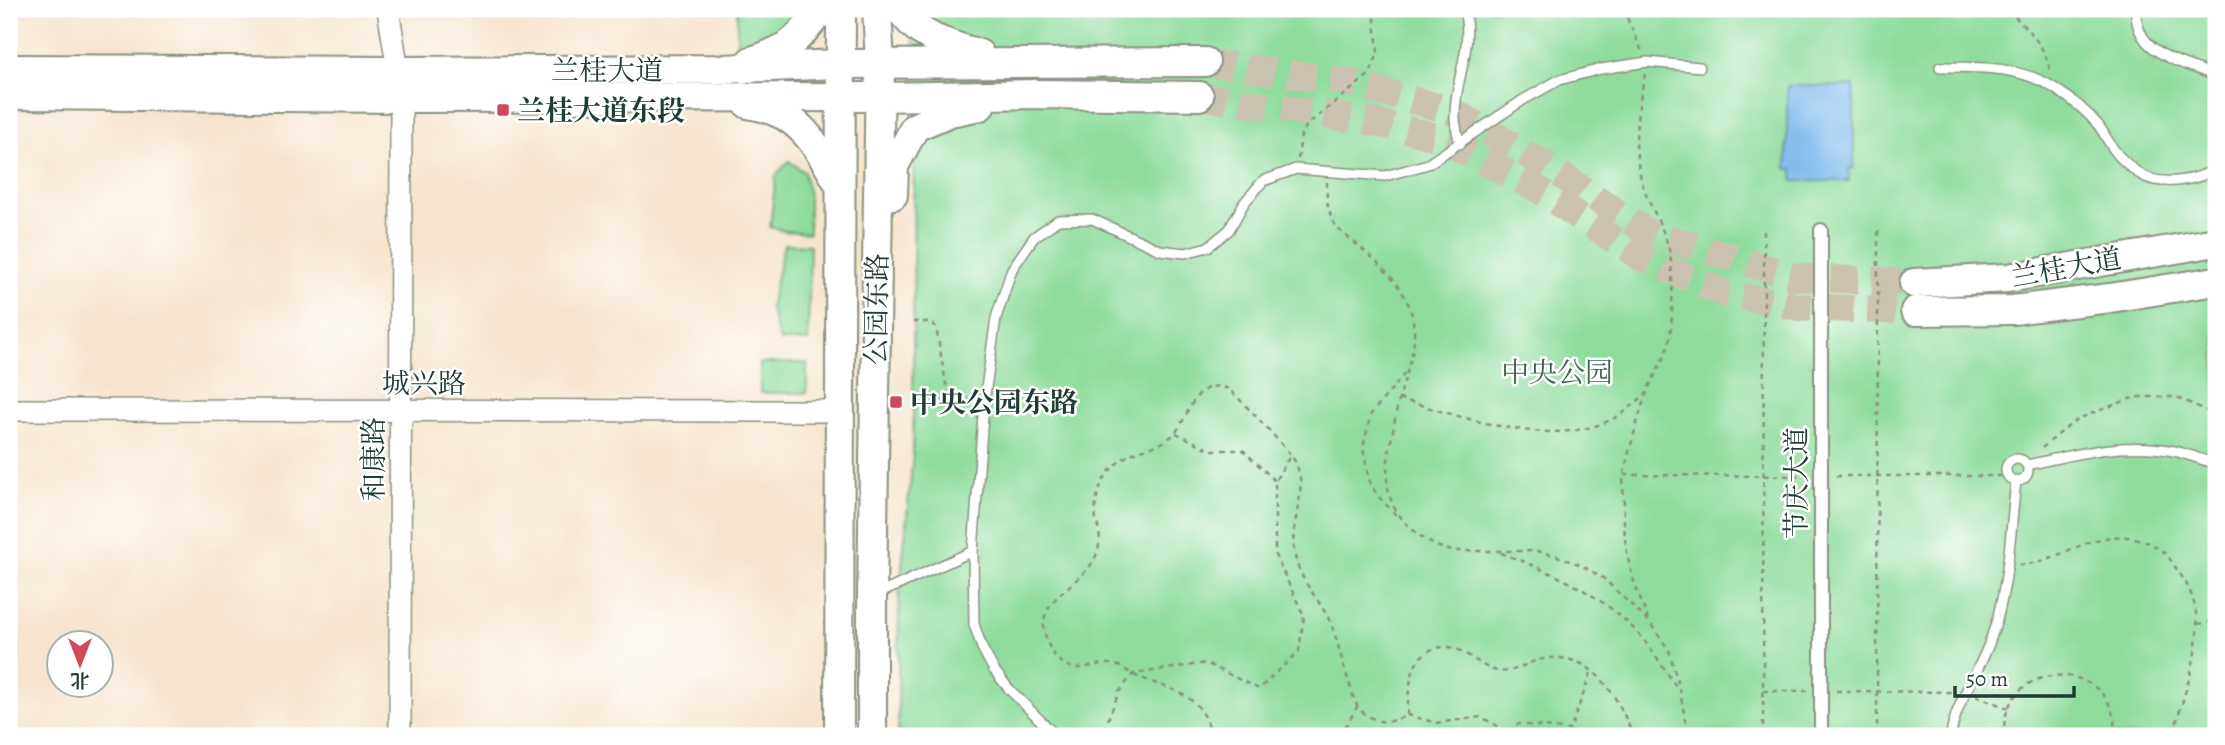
<svg xmlns="http://www.w3.org/2000/svg" width="2225" height="745" viewBox="0 0 2225 745" font-family="Alegreya,'Noto Serif SC',serif">
<style>
.green{fill:#8edc9b;stroke:#568c68;stroke-width:2}
.water{fill:#78b6eb;stroke:#4c7a90;stroke-width:2}
.lines{fill:none;stroke-linecap:round;stroke-linejoin:round}
.primary-tunnel{stroke:#cbc3af;stroke-width:28;stroke-dasharray:28 14;stroke-linecap:butt}
.service-casing{stroke:#8a9181;stroke-width:12}
.pedestrian-casing{stroke:#8a9181;stroke-width:16}
.tertiary-casing{stroke:#8a9181;stroke-width:24}
.primary-casing{stroke:#8a9181;stroke-width:32}
.path{stroke:#8a9181;stroke-width:2.5;stroke-dasharray:5 5;stroke-linecap:butt}
.service{stroke:#fff;stroke-width:9}
.pedestrian{stroke:#fff;stroke-width:12}
.tertiary{stroke:#fff;stroke-width:21}
.primary{stroke:#fff;stroke-width:28}
.poi-dot{fill:#d1495b;stroke:#fff;stroke-width:2.5}
.labels{text-anchor:middle;stroke-width:5;stroke-linejoin:round;paint-order:stroke}
.street-label{font-size:28px;fill:#1f3d34;stroke:#fff}
.poi-label{font-size:28px;font-weight:bold;fill:#1f3d34;stroke:#fff;text-anchor:start}
.park-label{font-size:28px;fill:#3b654e;stroke:#fff}
</style>
<rect width="100%" height="100%" fill="#fff"/>
<filter id="ink" filterUnits="userSpaceOnUse"><feTurbulence type="fractalNoise" baseFrequency=".0143" numOctaves="2"/><feDisplacementMap in="SourceGraphic" scale="14" xChannelSelector="R" yChannelSelector="G"/><feConvolveMatrix kernelMatrix="1 2 1 2 8 2 1 2 1" color-interpolation-filters="sRGB"/></filter>
<filter id="wash" filterUnits="userSpaceOnUse"><feTurbulence type="fractalNoise" baseFrequency=".00686" numOctaves="4" result="noise"/><feDisplacementMap in="SourceGraphic" scale="28" xChannelSelector="R" yChannelSelector="G"/><feGaussianBlur stdDeviation="1.57" result="paint"/><feColorMatrix in="noise" values="0 0 0 0 0 0 0 0 0 0 0 0 0 0 0 0 0 1.4 0 .05"/><feComposite in="paint" operator="in"/></filter>
<g filter="url(#wash)">
<rect width="100%" height="100%" fill="#f6e5ce"/>
<g class="green">
<path d="M 737,9 L 801,9 C 783,35 767,41 737,48 Z"/>
<polygon points="914,9 2216,9 2216,736 898,736 899,598 913,454"/>
<polygon points="789,161 804,172 809,196 809,233 785,231 770,227 776,175"/>
<polygon points="784,244 810,245 808,341 780,341 770,308"/>
<rect x="760" y="363" width="47" height="30"/>
</g>
<polygon class="water" points="1787,86 1854,86 1854,168 1849,169 1849,181 1793,181 1793,169 1787,169"/>
</g>
<g filter="url(#ink)">
<g class="lines">
<g class="primary-tunnel">
<polyline points="1205,62 1347,82 1452,111 1547,166 1647,232 1795,277 1914,283"/>
<polyline points="1199,96 1374,122 1441,138 1541,191 1640,257 1724,293 1799,307 1915,311"/>
</g>
<g class="service-casing">
<g id="service">
<path d="M 2136,9 C 2134,55 2183,62 2216,76"/>
<path d="M 1940,67 C 1978,67 2020,66 2054,88 C 2070,98 2087,111 2099,126 C 2106,136 2111,148 2120,157 C 2126,163 2133,170 2140,174 C 2159,187 2199,181 2216,168"/>
<path d="M 1460,144 C 1458,135 1455,126 1455,117 C 1454,78 1474,51 1464,9"/>
<circle cx="2017" cy="470" r="11"/>
<path d="M 2028,465 C 2075,454 2125,441 2174,451 C 2188,454 2202,460 2216,464"/>
<polyline points="876,595 973,551"/>
<polyline points="1056,736 1009,689 994,670 982,648 974,624 973,551 984,402 996,318 1012,269 1034,237 1058,220 1092,219 1160,250 1185,253 1208,247 1229,230 1244,203 1263,181 1296,169 1385,176 1428,164 1523,100 1559,80 1601,69 1647,62 1700,67"/>
<path d="M 1951,736 C 1955,702 1979,673 1990,641 C 2009,591 2010,534 2016,481"/>
</g>
</g>
<g class="pedestrian-casing">
<polyline id="pedestrian" points="1821,230 1821,736"/>
</g>
<g class="tertiary-casing">
<g id="tertiary">
<polyline points="388,9 398,71"/>
<polyline points="9,410 840,411"/>
<polyline points="400,736 401,98"/>
</g>
</g>
<g class="primary-casing">
<g id="primary">
<path d="M 900,9 C 918,38 948,44 979,54"/>
<path d="M 751,61 C 788,50 799,39 822,9"/>
<polyline points="9,69 398,71 721,69 840,64 1205,62"/>
<polyline points="9,95 401,98 879,97 1037,94 1199,96"/>
<path d="M 748,104 C 756,106 766,107 774,111 C 806,122 823,157 839,184"/>
<polyline points="893,195 894,166 915,127 950,112 980,106"/>
<polyline points="1914,283 2008,278 2216,242"/>
<polyline points="1915,311 2013,310 2110,298 2216,281"/>
<polyline points="839,736 841,9"/>
<polyline points="872,736 872,597 880,64 877,9"/>
</g>
</g>
<g class="path">
<polyline points="1623,9 1642,51"/>
<path d="M 2008,9 C 2026,29 2046,44 2050,72"/>
<path d="M 1645,74 C 1636,118 1630,150 1646,194 C 1655,216 1670,239 1671,263 C 1673,283 1673,325 1669,343 C 1664,360 1654,375 1647,392 C 1639,414 1629,450 1624,474 C 1622,484 1624,495 1624,505 C 1623,551 1631,577 1648,619"/>
<polyline points="1298,159 1301,135 1307,125 1370,74 1378,53 1374,9"/>
<path d="M 1327,182 C 1326,200 1327,212 1337,228 C 1365,252 1407,281 1413,321 C 1418,349 1406,372 1399,399 C 1396,412 1394,427 1391,441 C 1385,476 1382,502 1411,528 C 1424,540 1435,547 1452,551 L 1536,551 L 1557,556 L 1581,565 L 1603,578 L 1649,622 L 1669,650 L 1680,691 L 1688,736"/>
<polyline points="913,322 930,322 936,327 946,384 952,393 974,400"/>
<path d="M 1399,399 C 1466,417 1562,456 1626,411 C 1633,405 1640,399 1647,393"/>
<polyline points="1176,433 1211,450 1243,450 1275,481"/>
<polyline points="2042,448 2071,424 2087,415 2135,397 2177,397 2216,415"/>
<polyline points="1624,475 1809,476"/>
<polyline points="1836,476 2005,476"/>
<polyline points="1396,515 1377,495 1369,480 1363,448 1371,414 1407,371"/>
<path d="M 1501,553 C 1549,571 1596,591 1632,627 C 1650,645 1663,667 1677,688"/>
<path d="M 2019,565 C 2055,562 2076,542 2111,537 C 2132,534 2161,544 2172,562 C 2177,570 2183,577 2187,585 C 2212,634 2184,687 2173,736"/>
<polyline points="2198,624 2216,621"/>
<polyline points="1763,691 1808,691"/>
<polyline points="1836,691 1952,692"/>
<polyline points="1976,696 2008,708"/>
<polyline points="1407,715 1436,723 1481,717 1516,736"/>
<polyline points="1508,731 1519,724 1570,730 1592,670"/>
<polyline points="1097,736 1103,732 1119,692 1133,674 1206,663 1259,689 1299,651 1304,616 1275,555 1275,481 1291,454"/>
<path d="M 1211,736 C 1203,691 1168,690 1134,675 C 1128,672 1122,666 1115,665 C 1102,661 1092,668 1079,668 C 1059,668 1049,651 1045,634 C 1035,592 1093,585 1099,545 C 1101,537 1098,527 1096,519 C 1092,491 1109,462 1136,452 C 1151,446 1161,446 1173,435 C 1187,421 1191,391 1212,387 C 1216,386 1225,387 1228,389 C 1236,394 1287,449 1293,458 C 1311,488 1290,516 1294,550 C 1298,583 1323,600 1333,629 C 1338,643 1353,702 1359,709 C 1376,724 1388,725 1407,715 C 1409,693 1408,658 1433,649 C 1440,647 1448,646 1454,648 C 1469,653 1482,668 1497,671 C 1513,674 1524,664 1538,660 C 1591,647 1617,694 1633,736"/>
<polyline points="1340,736 1357,707"/>
<polyline points="1763,736 1764,230"/>
<polyline points="1877,736 1878,230"/>
<path d="M 2004,736 C 2000,652 2123,659 2114,736"/>
<polyline points="2148,736 2173,734 2179,736"/>
</g>
<use href="#service" class="service"/>
<use href="#pedestrian" class="pedestrian"/>
<use href="#tertiary" class="tertiary"/>
<use href="#primary" class="primary"/>
</g>
</g>
<g class="poi-dot">
<rect x="496" y="103" width="14" height="14" rx="3.5"/>
<rect x="889" y="395" width="14" height="14" rx="3.5"/>
</g>
<g class="labels">
<g class="street-label">
<text x="607" y="80">兰桂大道</text>
<text transform="translate(2066 267) rotate(-10)" y="10">兰桂大道</text>
<text transform="translate(876 309) rotate(-89)" y="10">公园东路</text>
<text x="424" y="393">城兴路</text>
<text transform="translate(373 459) rotate(-90)" y="10">和康路</text>
<text transform="translate(1796 483) rotate(-90)" y="10">节庆大道</text>
</g>
<g class="poi-label">
<text x="517" y="120">兰桂大道东段</text>
<text x="910" y="412">中央公园东路</text>
</g>
<g class="park-label">
<text x="1557" y="382">中央公园</text>
</g>
</g>
<rect width="2225" height="745" fill="none" stroke="#fff" stroke-width="35"/>
<g transform="translate(80 664) rotate(180)"><circle r="33" fill="#ffffff" stroke="#a5b1ae" stroke-width="2"/>
<path d="M0-5L12 26L0 18L-12 26Z" fill="#d1495b"/>
<text y="-10" font-size="19" font-weight="bold" text-anchor="middle" fill="#1f3d34">北</text>
</g>
<path d="M1955 686v10h119v-10" fill="none" stroke="#1f3d34" stroke-width="3.5"/>
<text x="1966" y="686" font-size="21" fill="#1f3d34" stroke="#ffffff" stroke-width="5" paint-order="stroke">50 m</text>
</svg>
